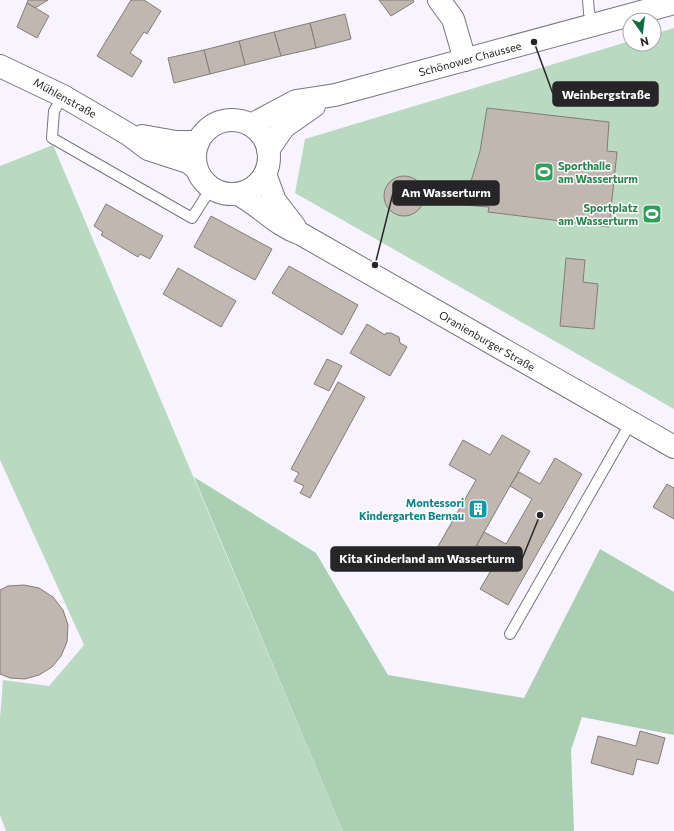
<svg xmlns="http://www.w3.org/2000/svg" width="674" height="831" viewBox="0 0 674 831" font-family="Commissioner,sans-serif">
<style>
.green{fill:#b9d9c0}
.forest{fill:#aacfb3}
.building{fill:#c0b8b0;stroke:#847c75}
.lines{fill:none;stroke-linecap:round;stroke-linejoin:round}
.service-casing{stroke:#79757f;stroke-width:12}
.tertiary-casing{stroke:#79757f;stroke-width:24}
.secondary-casing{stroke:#79757f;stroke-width:24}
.service{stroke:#fff;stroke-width:10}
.tertiary{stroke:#fff;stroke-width:22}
.secondary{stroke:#fff;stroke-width:22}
.labels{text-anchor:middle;stroke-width:3;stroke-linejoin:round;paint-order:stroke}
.street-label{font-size:11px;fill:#262528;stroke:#fff}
.leisure-label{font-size:11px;font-weight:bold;fill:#27864d;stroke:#fff;text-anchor:start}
.culture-label{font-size:11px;font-weight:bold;fill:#0d838f;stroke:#fff;text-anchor:end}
.leader{fill:none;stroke:#262528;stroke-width:1.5}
.callout-dot{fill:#262528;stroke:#fff;stroke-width:1.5}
.callout{fill:#262528;stroke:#262528;stroke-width:1.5}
.callout-label{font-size:12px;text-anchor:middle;font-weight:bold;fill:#fff}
</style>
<rect width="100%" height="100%" fill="#f8f4ff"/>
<g class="green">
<polygon points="674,28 674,409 295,193 305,139 630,41 630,44 654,44 654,34"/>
<polygon points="53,145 343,831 6,831 0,815 0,718 3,680 49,686 84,645 0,460 0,166"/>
</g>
<polygon class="forest" points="194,477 316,553 388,675 524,698 600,549 674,592 674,735 582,717 571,750 574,831 343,831"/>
<g class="building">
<polygon points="28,0 48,0 35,8 27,3"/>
<polygon points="131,0 144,0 161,11 147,34 144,32 130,53 142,61 132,77 97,56"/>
<polygon points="379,0 413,0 414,2 391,16"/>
<polygon points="27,3 49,16 37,38 17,27"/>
<polygon points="345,14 351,39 316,48 310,23"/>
<polygon points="310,23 316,48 281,56 274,32"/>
<polygon points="274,32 281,56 245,65 239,41"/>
<polygon points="239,41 245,65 210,74 204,50"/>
<polygon points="204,50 210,74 174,83 168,58"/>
<polygon points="487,108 609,122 607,151 617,152 609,227 488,212 489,207 464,205 480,151"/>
<circle cx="404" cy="196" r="20"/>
<polygon points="106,204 163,236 150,259 140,254 138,257 101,235 103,232 94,226"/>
<polygon points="211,216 272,249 255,280 194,247"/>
<polygon points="566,258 585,260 583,282 598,284 594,329 560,326"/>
<polygon points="289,266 358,305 342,335 272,293"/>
<polygon points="178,268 236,301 221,327 163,294"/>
<polygon points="367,324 385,335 386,333 391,333 399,337 400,343 407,347 390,376 350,353"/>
<polygon points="327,359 342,366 329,391 314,384"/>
<polygon points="338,382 365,397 310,498 300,493 304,486 294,481 299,473 291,469"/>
<polygon points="502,435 530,451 462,571 433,555 476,480 449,465 463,440 490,455"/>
<polygon points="555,458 582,474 508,605 480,589 499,557 477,545 484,532 506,544 532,499 510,486 519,472 540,484"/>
<polygon points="667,484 674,488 674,519 653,507"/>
<polygon points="24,585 39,588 53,597 63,610 68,625 67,642 61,656 52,667 39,675 25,679 10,678 0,674 0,590 8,586"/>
<polygon points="640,731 665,738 658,764 637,759 633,775 591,763 598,736 636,746"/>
</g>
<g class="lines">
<g class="service-casing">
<g id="service">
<polyline points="588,0 589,13 596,24"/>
<polyline points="63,96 54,111 52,138 192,218 211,188"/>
<polyline points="510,634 631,422"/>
</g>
</g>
<g class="tertiary-casing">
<polyline id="tertiary" points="439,0 453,19 465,60"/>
</g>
<g class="secondary-casing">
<g id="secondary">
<polyline points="0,66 63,96 128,134 148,149 188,162 196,168"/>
<circle cx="232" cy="157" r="37"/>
<polyline points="251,125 296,101 335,95 674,3"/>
<polyline points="142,136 176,142 198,142"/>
<polyline points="268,150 284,127 314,106"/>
<polyline points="265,174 275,201 295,227"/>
<path d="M 238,194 C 261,206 275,225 301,234 L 674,447"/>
</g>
</g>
<use href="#service" class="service"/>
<use href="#tertiary" class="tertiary"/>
<use href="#secondary" class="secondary"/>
</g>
<defs>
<g id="stadium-square" transform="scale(1)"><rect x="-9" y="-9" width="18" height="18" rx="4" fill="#2e9e5b" stroke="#fff"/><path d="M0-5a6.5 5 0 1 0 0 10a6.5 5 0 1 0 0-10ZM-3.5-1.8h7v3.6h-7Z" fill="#fff"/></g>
<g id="building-square" transform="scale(1)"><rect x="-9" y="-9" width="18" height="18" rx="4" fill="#0f9aa8" stroke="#fff"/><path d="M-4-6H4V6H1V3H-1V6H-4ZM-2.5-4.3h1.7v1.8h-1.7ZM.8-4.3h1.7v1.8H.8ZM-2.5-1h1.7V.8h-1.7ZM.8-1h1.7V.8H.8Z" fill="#fff"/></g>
</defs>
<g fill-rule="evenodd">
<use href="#stadium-square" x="544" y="172"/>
<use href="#stadium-square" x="652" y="214"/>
<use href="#building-square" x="478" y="509"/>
</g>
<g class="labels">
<g class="street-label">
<text transform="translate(470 59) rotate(-15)" y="4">Schönower Chaussee</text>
<text transform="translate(65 98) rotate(29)" y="4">Mühlenstraße</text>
<text transform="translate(487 341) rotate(30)" y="4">Oranienburger Straße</text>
</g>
<g class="leisure-label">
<text x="558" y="170">Sporthalle<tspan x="558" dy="13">am Wasserturm</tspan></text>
<text x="638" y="212" text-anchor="end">Sportplatz<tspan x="638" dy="13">am Wasserturm</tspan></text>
</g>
<g class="culture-label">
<text x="464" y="507">Montessori<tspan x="464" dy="13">Kindergarten Bernau</tspan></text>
</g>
</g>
<path class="leader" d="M534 42L553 94M375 265L393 193M540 515L522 559"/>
<g class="callout-dot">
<circle cx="534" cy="42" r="4"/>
<circle cx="375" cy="265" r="4"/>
<circle cx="540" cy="515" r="4"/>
</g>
<g class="callout">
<rect x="553" y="82" width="105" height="24" rx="4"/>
<rect x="393" y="181" width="106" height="24" rx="4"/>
<rect x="331" y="547" width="191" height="24" rx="4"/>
</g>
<g class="callout-label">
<text x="606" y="99">Weinbergstraße</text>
<text x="446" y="197">Am Wasserturm</text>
<text x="427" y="563">Kita Kinderland am Wasserturm</text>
</g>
<g transform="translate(642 32) rotate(166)"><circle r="19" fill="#ffffff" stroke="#a8a8a9"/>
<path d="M0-3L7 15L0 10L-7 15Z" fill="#106c40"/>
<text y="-6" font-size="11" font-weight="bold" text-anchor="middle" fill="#262528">N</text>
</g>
</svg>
